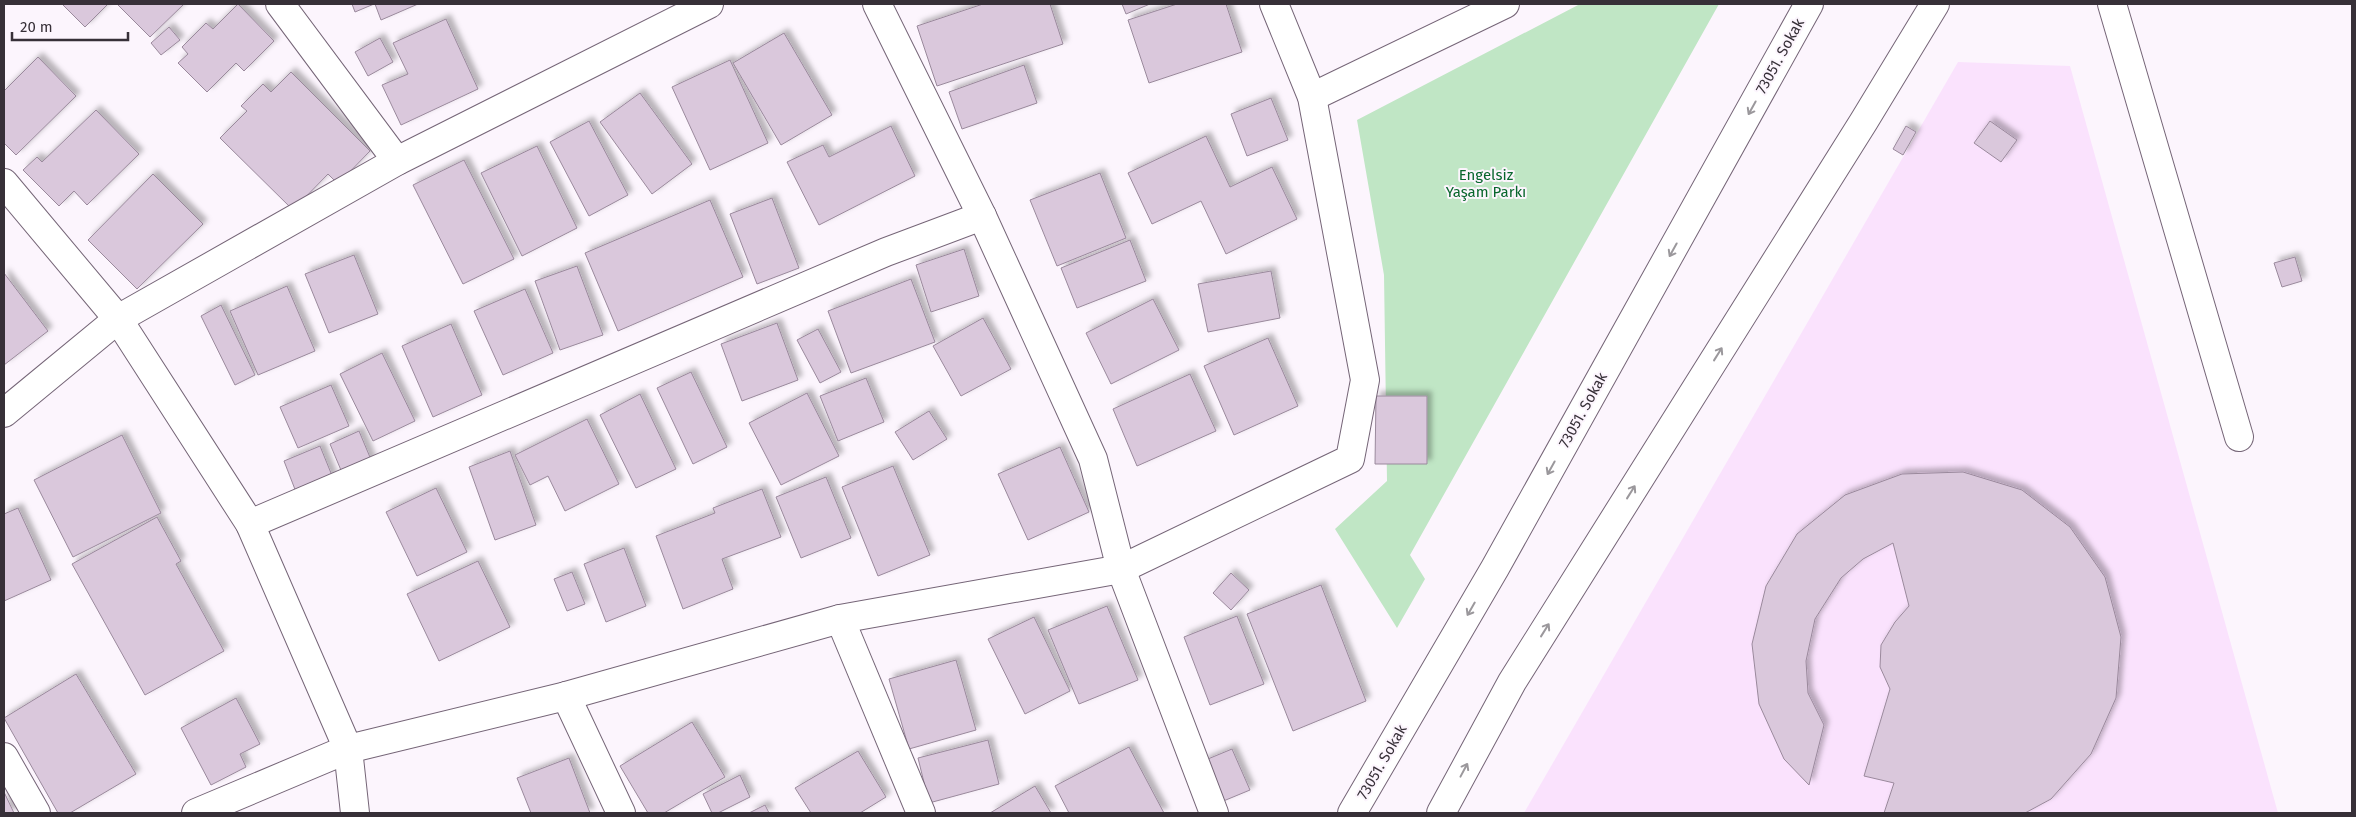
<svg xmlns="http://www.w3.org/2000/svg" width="2356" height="817" viewBox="0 0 2356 817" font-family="'Fira Sans',sans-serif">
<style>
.built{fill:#fae2fd}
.green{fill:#c0e6c5}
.building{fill:#dac8dc;stroke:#9a899c;filter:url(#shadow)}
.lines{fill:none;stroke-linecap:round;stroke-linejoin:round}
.minor-casing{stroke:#756577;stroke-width:30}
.major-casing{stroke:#756577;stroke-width:30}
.minor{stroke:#fff;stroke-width:28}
.major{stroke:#fff;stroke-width:28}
.oneway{stroke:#9b989c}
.labels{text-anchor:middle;stroke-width:4;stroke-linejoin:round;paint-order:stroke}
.street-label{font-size:15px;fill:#373038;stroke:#fcf5fd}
.park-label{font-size:15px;fill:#08662c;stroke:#fcf5fd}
</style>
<defs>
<filter id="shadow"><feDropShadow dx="4.5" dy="-4.5" stdDeviation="2.5" flood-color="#0004"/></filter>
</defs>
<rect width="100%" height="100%" fill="#fcf5fd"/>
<polygon class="built" points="1958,62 2070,66 2278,813 1524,813"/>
<polygon class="green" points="1580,4 1719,4 1410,555 1425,579 1397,628 1335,529 1387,481 1384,275 1357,120"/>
<g class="building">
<polygon points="62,4 108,4 85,27"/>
<polygon points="117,4 184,4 150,37"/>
<polygon points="238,4 274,41 244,71 236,63 207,92 178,63 188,54 182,47 206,23 213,29"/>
<polygon points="352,4 374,4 355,12"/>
<polygon points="375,4 418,4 381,20"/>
<polygon points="983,4 1050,4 1063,44 937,86 917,26"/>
<polygon points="1122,4 1150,4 1126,14"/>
<polygon points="1177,4 1226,4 1242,52 1149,83 1128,20"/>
<polygon points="446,19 478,89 401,125 382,85 408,74 393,43"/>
<polygon points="169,27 180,40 161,55 151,43"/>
<polygon points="784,33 832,115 781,145 733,63"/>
<polygon points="380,38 393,62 368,76 355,52"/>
<polygon points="38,57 76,96 16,155 4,143 4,91"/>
<polygon points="730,60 768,143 710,170 672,87"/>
<polygon points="1024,65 1037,103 962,129 949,92"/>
<polygon points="291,72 370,151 338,184 328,174 293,210 220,138 247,111 241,106 263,84 271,92"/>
<polygon points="640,93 692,164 652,194 600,122"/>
<polygon points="1271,98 1288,140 1247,156 1231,114"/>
<polygon points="96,110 139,154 87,205 74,191 59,206 23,170 37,157 42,162"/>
<polygon points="589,121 628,195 589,216 550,142"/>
<polygon points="1990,121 2017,140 2001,162 1974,143"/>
<polygon points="891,126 915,176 819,225 787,162 823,145 829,157"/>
<polygon points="1906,126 1916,132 1903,155 1893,149"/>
<polygon points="1206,136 1230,187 1272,167 1297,219 1226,254 1201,201 1152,224 1128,173"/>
<polygon points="537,146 577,228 522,256 481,173"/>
<polygon points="464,160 514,259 463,284 413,185"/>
<polygon points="1100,173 1126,238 1057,266 1030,200"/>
<polygon points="153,174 203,224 137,289 88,240"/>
<polygon points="772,198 799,268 757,284 730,214"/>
<polygon points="710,200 743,277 618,331 585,253"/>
<polygon points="1130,240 1146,281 1077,308 1061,268"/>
<polygon points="964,249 979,296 931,312 916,265"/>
<polygon points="354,255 378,314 329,333 305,274"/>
<polygon points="2295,257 2302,281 2282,287 2274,263"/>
<polygon points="577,266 603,335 560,350 535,281"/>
<polygon points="1271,271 1280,318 1208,332 1198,284"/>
<polygon points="4,273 48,331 4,365"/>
<polygon points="911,279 935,342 851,373 828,311"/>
<polygon points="287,286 315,351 258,375 230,311"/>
<polygon points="525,289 553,353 503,375 474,311"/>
<polygon points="1153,299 1179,350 1111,384 1086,333"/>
<polygon points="221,305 255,375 235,385 201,316"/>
<polygon points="983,318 1011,369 961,396 933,346"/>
<polygon points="777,323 798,380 742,401 721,344"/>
<polygon points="451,324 482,395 433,417 402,346"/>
<polygon points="818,329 841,372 820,383 797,340"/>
<polygon points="1268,338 1298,406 1234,435 1204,366"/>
<polygon points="382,353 415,421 373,441 340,374"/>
<polygon points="691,372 727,447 693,464 657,388"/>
<polygon points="1190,374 1216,431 1137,466 1113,409"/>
<polygon points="866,378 884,422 838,441 820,396"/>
<polygon points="331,385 349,426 298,448 280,407"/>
<polygon points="807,393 839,456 781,485 749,423"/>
<polygon points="640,394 676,469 636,488 600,415"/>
<polygon points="1376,396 1427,396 1427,464 1375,464"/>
<polygon points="929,411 947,439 913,460 895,432"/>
<polygon points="587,419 619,484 565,511 548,476 530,485 515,455"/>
<polygon points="359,431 372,462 343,475 330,444"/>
<polygon points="122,435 161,513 73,557 34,480"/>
<polygon points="320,446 333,478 296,492 284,461"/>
<polygon points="1060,447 1089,512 1028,540 998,474"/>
<polygon points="510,451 536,525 495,540 469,467"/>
<polygon points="893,466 930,555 878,576 842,487"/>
<polygon points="1963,472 2022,490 2070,527 2105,577 2121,637 2116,698 2091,754 2051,799 2025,813 1884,813 1894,783 1864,776 1890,689 1880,667 1881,645 1895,622 1909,606 1893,543 1863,559 1841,578 1815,619 1806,661 1808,693 1824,725 1809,785 1784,759 1759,704 1752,644 1766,586 1797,534 1845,495 1902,474"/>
<polygon points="826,477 851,538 801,558 776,497"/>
<polygon points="436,488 467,552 417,576 386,512"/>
<polygon points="762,489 781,537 722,559 733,589 683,609 656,536 715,513 713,508"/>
<polygon points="18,508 51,580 4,601 4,514"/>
<polygon points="157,517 181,561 176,564 224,651 145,695 72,564"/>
<polygon points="624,548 646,606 606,622 584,564"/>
<polygon points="478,561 510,627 439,661 407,594"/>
<polygon points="572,572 585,604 567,611 554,579"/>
<polygon points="1231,573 1249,590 1231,610 1213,593"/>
<polygon points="1321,585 1366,701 1293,731 1247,614"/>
<polygon points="1107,606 1138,680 1079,704 1048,630"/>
<polygon points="1237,616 1264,684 1210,705 1184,637"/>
<polygon points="1034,617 1070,691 1025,714 988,639"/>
<polygon points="956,660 976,730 909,749 889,679"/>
<polygon points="76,674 136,774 70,813 58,813 4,718"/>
<polygon points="236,698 260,744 240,754 246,767 211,785 181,728"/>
<polygon points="692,722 725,777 664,813 648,813 620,766"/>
<polygon points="988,740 999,784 929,803 918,758"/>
<polygon points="1129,747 1164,813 1069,813 1055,786"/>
<polygon points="1232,749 1250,790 1221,802 1203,761"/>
<polygon points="858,751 886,797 860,813 811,813 795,788"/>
<polygon points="569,758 590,813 531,813 517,778"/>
<polygon points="740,775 750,797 718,813 712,813 703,794"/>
<polygon points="1035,786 1051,813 990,813"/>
<polygon points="4,792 14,813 4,813"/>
<polygon points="765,805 769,813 749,813"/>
</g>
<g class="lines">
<g class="minor-casing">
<g id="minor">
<polyline points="280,4 397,161"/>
<polyline points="877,4 982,216 1093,459 1121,569 1214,813"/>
<polyline points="2112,4 2239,437"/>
<polyline points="1312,97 1505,4"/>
<polyline points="4,183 118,319 250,524 348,749 355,813"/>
<polyline points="4,413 118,319 397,161 709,4"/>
<polyline points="250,524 886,252 982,216"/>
<polyline points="840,619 921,813"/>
<polyline points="566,696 621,813"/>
<polyline points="4,757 36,813"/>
<polyline points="196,813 348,749 566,696 840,619 1121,569 1350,459 1365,380 1312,97 1274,4"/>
</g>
</g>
<g class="major-casing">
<g id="major">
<polyline points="1352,813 1495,568 1809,4"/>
<polyline points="1441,813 1512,682 1864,121 1935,4"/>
</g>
</g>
<use href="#minor" class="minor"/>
<use href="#major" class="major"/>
</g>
<defs><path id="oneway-shaft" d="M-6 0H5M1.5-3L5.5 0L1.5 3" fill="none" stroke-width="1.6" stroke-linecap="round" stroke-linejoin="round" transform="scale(1.25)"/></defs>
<g class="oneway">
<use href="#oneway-shaft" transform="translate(1752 108) rotate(119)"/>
<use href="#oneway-shaft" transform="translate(1673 250) rotate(119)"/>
<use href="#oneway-shaft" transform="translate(1718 354) rotate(-58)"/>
<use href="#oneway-shaft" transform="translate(1551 468) rotate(119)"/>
<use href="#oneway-shaft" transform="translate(1631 492) rotate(-58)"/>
<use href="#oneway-shaft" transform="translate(1471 609) rotate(120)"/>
<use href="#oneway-shaft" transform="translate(1545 630) rotate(-58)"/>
<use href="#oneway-shaft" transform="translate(1464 770) rotate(-62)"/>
</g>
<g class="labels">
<g class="street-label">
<text transform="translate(1780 56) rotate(-61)" y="5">73051. Sokak</text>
<text transform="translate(1583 410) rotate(-61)" y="5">73051. Sokak</text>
<text transform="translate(1382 762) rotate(-60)" y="5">73051. Sokak</text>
</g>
<g class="park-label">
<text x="1486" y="180">Engelsiz<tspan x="1486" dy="17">Yaşam Parkı</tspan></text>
</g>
</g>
<rect width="2356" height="817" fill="none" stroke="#373038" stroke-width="10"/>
<path d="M12 32v8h116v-8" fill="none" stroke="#373038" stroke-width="2.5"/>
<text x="20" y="32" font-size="15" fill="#373038" stroke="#fcf5fd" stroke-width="4" paint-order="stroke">20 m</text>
</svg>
